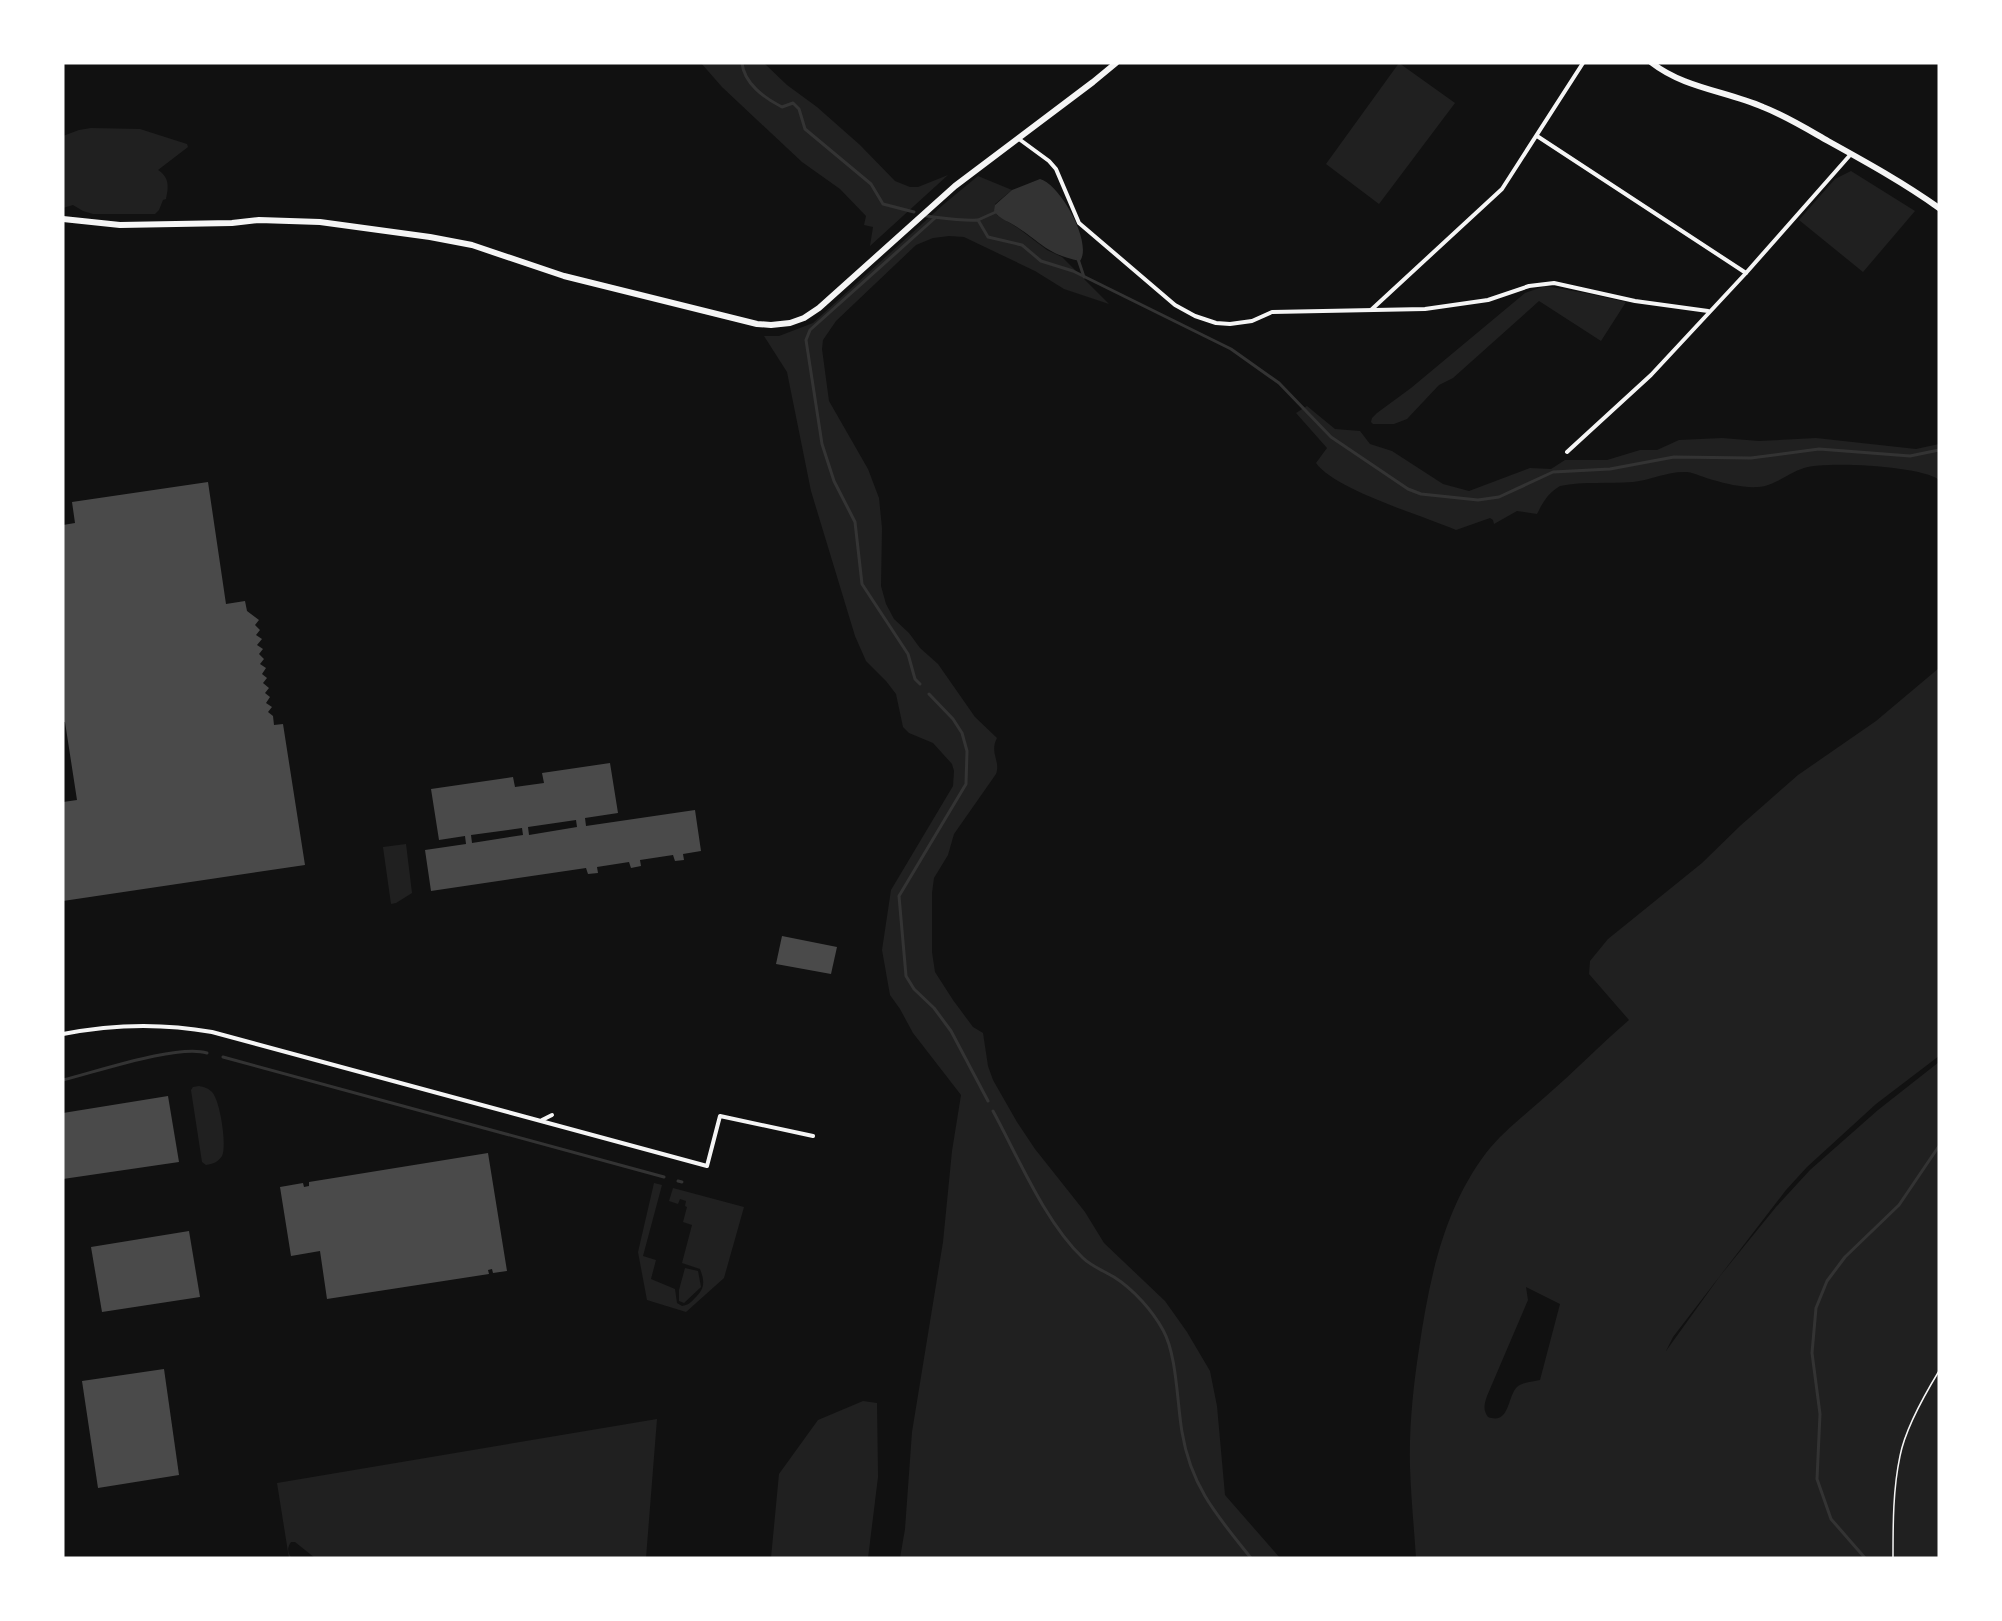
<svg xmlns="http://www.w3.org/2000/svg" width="2002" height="1621" viewBox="0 0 2002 1621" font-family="'Fira Sans',sans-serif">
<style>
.green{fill:#202020;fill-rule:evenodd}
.water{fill:#333}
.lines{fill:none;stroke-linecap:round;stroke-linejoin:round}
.stream{stroke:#333;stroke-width:3}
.building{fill:#4a4a4a;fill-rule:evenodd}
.path{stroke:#f5f5f5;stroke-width:1.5}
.minor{stroke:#f5f5f5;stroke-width:4}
.primary{stroke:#f5f5f5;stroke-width:6}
</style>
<rect width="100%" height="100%" fill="#111"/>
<g class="green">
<polygon points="701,63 764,63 787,85 817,107 860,145 895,181 910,187 918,187 948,175 870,246 873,227 864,225 866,216 840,189 802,162 722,87"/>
<polygon points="1399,63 1455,103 1379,204 1326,164"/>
<path d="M 91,128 L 140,129 L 187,144 L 188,147 L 158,170 C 169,177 169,186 166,199 L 163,200 L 159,210 L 155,214 L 93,214 L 83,211 L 73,205 L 63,208 L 63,136 L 79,130 Z"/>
<polygon points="1851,171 1915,211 1863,272 1799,220 1835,179"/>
<path d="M 978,176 L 1012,190 L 995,204 L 997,215 L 1018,228 L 1047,250 L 1062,257 L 1109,304 L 1064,289 L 1035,271 L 964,237 L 949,236 L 933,238 L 916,245 L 836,321 L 823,340 L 822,349 L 829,401 L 868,469 L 879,498 L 882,528 L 881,586 L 886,604 L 894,619 L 909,633 L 920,648 L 938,664 L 975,717 L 997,738 C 989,753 1001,761 996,774 L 954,834 L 948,855 L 934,878 L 932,893 L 932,952 L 935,972 L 953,1000 L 973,1027 L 983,1033 L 988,1066 L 993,1080 L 1017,1122 L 1035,1149 L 1085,1212 L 1104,1243 L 1165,1301 L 1187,1332 L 1210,1371 L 1217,1406 L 1225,1495 L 1280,1558 L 900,1558 L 905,1529 L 912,1432 L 943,1242 L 952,1151 L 961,1095 L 913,1033 L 900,1009 L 890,995 L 882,950 L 891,890 L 953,786 L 954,771 L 952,764 L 933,743 L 909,733 L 903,727 L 896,694 L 886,681 L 866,661 L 855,636 L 811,491 L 787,372 L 764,336 L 779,336 L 813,323 L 944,204 Z"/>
<polygon points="1545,286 1585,293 1626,302 1601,341 1539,301 1453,378 1439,385 1407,419 1394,424 1373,424 1371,422 1372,418 1377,413 1411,388 1525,293"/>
<path d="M 1307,406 L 1335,429 L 1360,431 L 1370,444 L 1392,451 L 1443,484 L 1469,491 L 1530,468 L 1551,469 L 1565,460 L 1607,460 L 1640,450 L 1657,450 L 1679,440 L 1722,438 L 1759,441 L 1816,438 L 1916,449 L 1939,444 L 1939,480 C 1922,466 1826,461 1804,468 C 1788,473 1775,486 1758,487 C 1744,488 1727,484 1713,480 C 1704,478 1696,473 1687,472 C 1668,471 1651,480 1633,482 C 1609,484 1584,481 1560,486 C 1548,493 1543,502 1537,514 L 1517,511 L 1494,524 L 1493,520 L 1490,518 L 1456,530 C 1424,516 1335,490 1316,463 L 1327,448 L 1296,413 Z"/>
<path d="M 1939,668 L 1939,1056 L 1876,1104 L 1807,1167 L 1786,1190 L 1673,1337 L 1666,1351 L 1720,1276 L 1776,1207 L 1810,1170 L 1878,1110 L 1939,1062 L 1939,1558 L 1416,1558 C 1414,1528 1411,1497 1410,1467 C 1409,1428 1413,1388 1419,1349 C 1429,1281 1443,1210 1486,1153 C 1503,1131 1525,1115 1545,1097 C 1574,1072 1600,1045 1629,1020 L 1589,974 L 1590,961 L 1608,939 L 1702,863 L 1740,826 L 1798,775 L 1876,721 ZM 1526,1287 L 1560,1304 L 1540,1380 C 1533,1382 1522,1382 1517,1387 C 1507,1397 1510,1425 1488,1417 C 1483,1410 1484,1405 1487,1396 L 1528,1300 Z"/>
<polygon points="406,844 412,893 396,903 391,904 383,847"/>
<path d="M 199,1086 C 204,1087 208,1088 212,1092 C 220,1100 227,1146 222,1156 C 218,1162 213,1164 206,1165 L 202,1162 L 191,1090 L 193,1087 Z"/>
<path d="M 654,1183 L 662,1185 L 643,1256 L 656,1260 L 651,1279 L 675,1289 L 677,1303 L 682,1306 C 688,1305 690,1303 694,1299 C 705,1289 705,1282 700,1269 L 682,1263 L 692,1225 L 683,1222 L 687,1207 L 685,1206 L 686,1201 L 680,1199 L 678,1204 L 669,1201 L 673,1188 L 744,1207 L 724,1278 L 686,1312 L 647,1300 L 638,1252 Z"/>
<polygon points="685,1268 698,1271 701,1287 684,1303 679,1301 679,1290"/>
<polygon points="863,1401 877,1403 878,1477 868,1558 771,1558 779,1474 818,1420"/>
<path d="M 657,1419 L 646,1558 L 315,1558 L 295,1542 L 291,1542 C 287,1548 287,1553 292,1558 L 289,1558 L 288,1552 L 277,1483 Z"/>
</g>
<path class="water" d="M 1040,179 C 1060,184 1093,243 1080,261 C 1047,254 1043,244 1017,227 C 1010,222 999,219 994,211 L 995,205 L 1012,190 Z"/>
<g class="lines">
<g class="stream">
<path d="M 742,63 C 744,83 764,98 782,107 L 793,103 L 799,109 L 805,129 L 871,184 L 883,204 L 914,212"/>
<path d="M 926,216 C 943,218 961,221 978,220 L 988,237 L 1022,245 L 1041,261 L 1073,271 L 1231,349 L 1279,383 L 1331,437 L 1408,489 L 1421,494 L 1478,500 L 1499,497 L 1553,472 L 1610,469 L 1674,457 L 1751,458 L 1819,449 L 1910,456 L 1939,450"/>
<polyline points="978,220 998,211"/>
<polyline points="1078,259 1084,277"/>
<polyline points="920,684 915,679 908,654 862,584 855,522 834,481 822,444 806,340 810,330 935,218"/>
<polyline points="929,694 953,719 962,733 967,751 966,784 899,896 906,976 914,989 934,1008 951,1031 988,1101"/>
<polyline points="223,1057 664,1177"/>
<path d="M 63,1080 C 96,1072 177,1044 207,1053"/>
<path d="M 993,1111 C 1018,1157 1045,1222 1083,1258 C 1091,1266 1104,1271 1114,1277 C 1133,1289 1152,1310 1163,1330 C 1177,1355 1177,1403 1182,1432 C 1191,1487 1218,1517 1251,1558"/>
<polyline points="678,1181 682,1182"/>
<polyline points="1865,1558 1831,1519 1817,1479 1820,1414 1812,1353 1816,1308 1827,1281 1845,1257 1899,1205 1939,1146"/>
</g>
</g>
<g class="building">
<polygon points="208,482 226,604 245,601 247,611 259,620 255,625 260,630 256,635 262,639 257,645 263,649 259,654 264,659 260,664 266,668 262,674 267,678 263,683 269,688 265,693 270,697 266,703 272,707 268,712 273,716 274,725 283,724 305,865 63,901 63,802 77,800 65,722 63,722 63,525 75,523 72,502"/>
<path d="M 610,763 L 618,813 L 585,818 L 586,826 L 695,810 L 701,851 L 683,854 L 684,860 L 675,861 L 673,855 L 640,860 L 641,866 L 631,868 L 629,862 L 597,867 L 598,873 L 588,874 L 586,868 L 431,891 L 425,850 L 466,844 L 465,836 L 439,840 L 431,789 L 513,777 L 515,787 L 544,783 L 542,773 ZM 576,820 L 577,827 L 529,835 L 528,827 ZM 522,828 L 523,835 L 472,843 L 471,835 Z"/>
<polygon points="782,936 837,947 831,974 776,964"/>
<polygon points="168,1096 179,1162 63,1179 63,1113"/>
<polygon points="488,1153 507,1271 493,1273 492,1269 488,1270 489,1274 327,1299 320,1251 291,1256 280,1187 303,1183 304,1187 309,1186 309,1182"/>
<polygon points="189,1231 200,1297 102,1312 91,1247"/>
<polygon points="164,1369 179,1475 98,1488 82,1381"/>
</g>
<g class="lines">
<path class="path" d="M 1893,1558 C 1893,1524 1893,1489 1900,1456 C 1905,1430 1925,1394 1939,1371"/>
<g class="minor">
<polyline points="1537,136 1746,273"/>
<polyline points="1019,139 1049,161 1056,169 1079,223 1175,305 1195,316 1216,323 1230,324 1252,321 1272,312 1425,309 1488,300 1529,286 1554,283 1635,301 1708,311"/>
<polyline points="1371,310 1502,189 1583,63"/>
<polyline points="1567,452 1651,375 1746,273 1851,154"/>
<path d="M 63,1034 C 113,1024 162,1023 212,1032 L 707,1166 L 720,1116 L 813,1136"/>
<polyline points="542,1120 552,1115"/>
</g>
<g class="primary">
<path d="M 1652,63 C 1684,88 1726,91 1763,107 C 1786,116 1807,129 1828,141 C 1866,162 1904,183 1939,208"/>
<polyline points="63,219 120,225 232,223 259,220 320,222 430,237 472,245 564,276 757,324 771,325 790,323 804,318 819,308 955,186 1093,82 1116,63"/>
</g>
</g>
<rect width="2002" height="1621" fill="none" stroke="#ffffff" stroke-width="129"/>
</svg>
